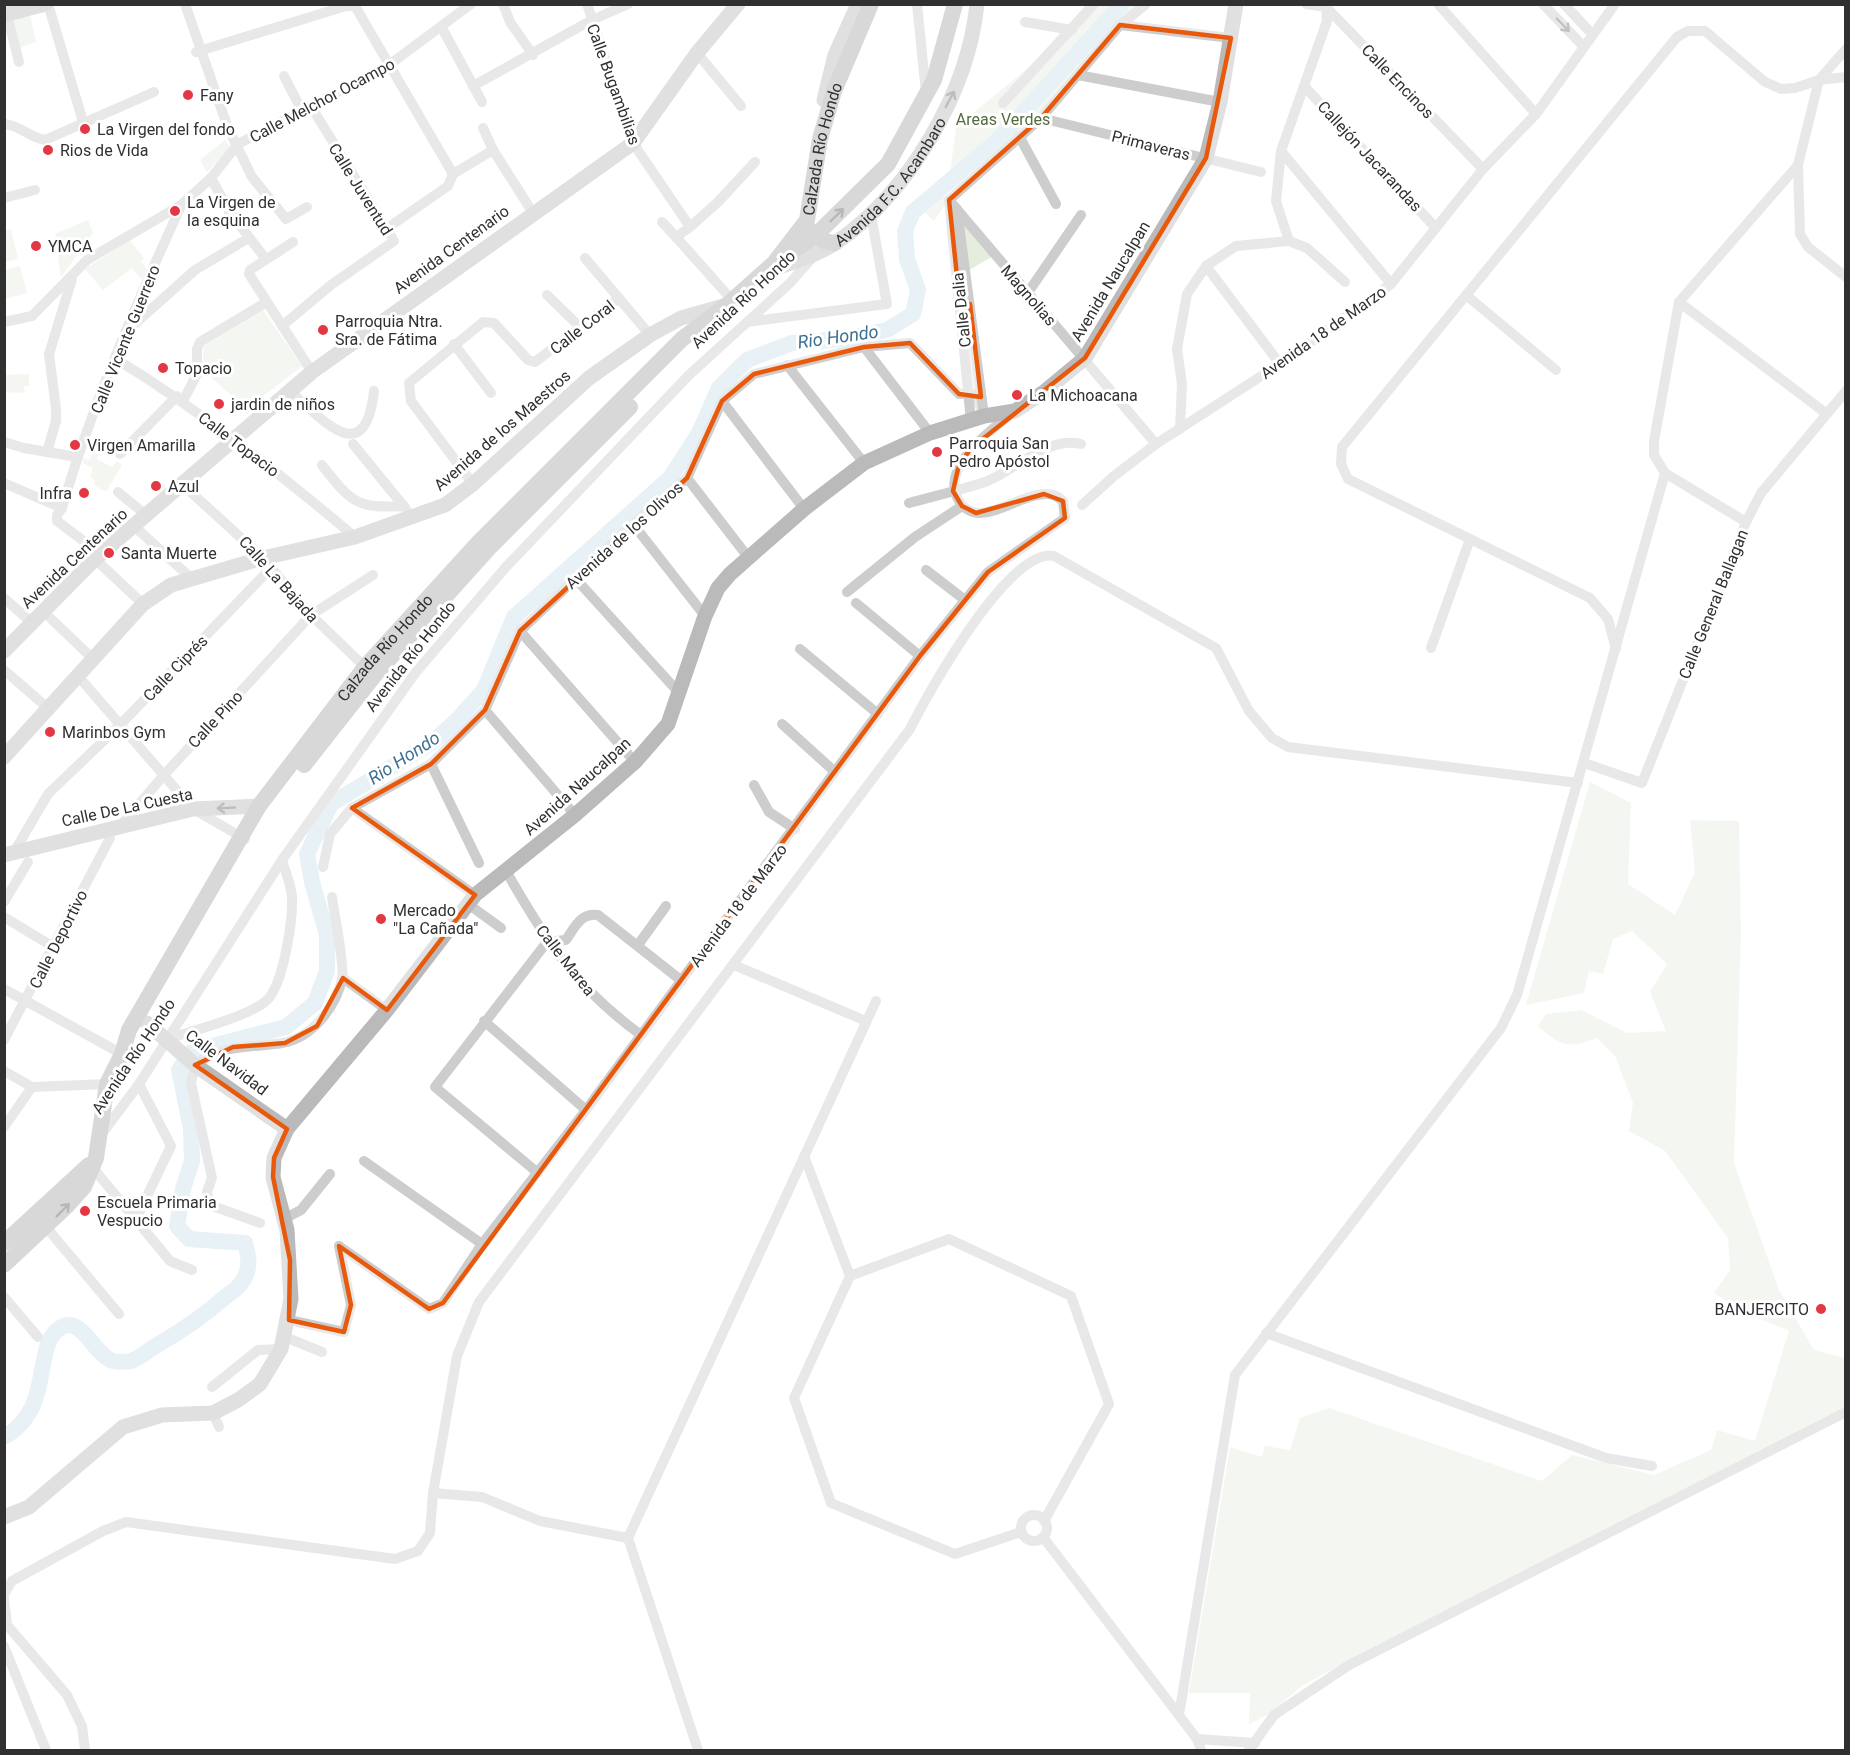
<svg xmlns="http://www.w3.org/2000/svg" width="1850" height="1755" viewBox="0 0 1850 1755" font-family="Roboto,sans-serif">
<style>
.green{fill:#e6eddf}
.lines{fill:none;stroke-linecap:round;stroke-linejoin:round}
.river{stroke:#cbdfec;stroke-width:16}
.street{stroke:#cdcdcd;stroke-width:10}
.secondary{stroke:#bababa;stroke-width:15}
.primary{stroke:#a8a8a8;stroke-width:16}
.oneway{stroke:#777}
.oneway2{stroke:#6e6e6e}
.oneway3{stroke:#606060}
.marked{fill:none;stroke:#e8590c;stroke-width:4.5;stroke-linejoin:round}
.poi-dot{fill:#e33743;stroke:#fff;stroke-width:2}
.labels{text-anchor:middle;stroke-width:6;stroke-linejoin:round;paint-order:stroke}
.street-label{font-size:16px;fill:#303030;stroke:#fff}
.poi-label{font-size:16px;fill:#303030;stroke:#fff;text-anchor:start}
.park-label{font-size:16px;fill:#536c3e;stroke:#fff}
.water-label{font-size:18px;font-style:italic;fill:#3f7192;stroke:#fff}
</style>
<rect width="100%" height="100%" fill="#fff"/>
<g class="green">
<polygon points="1095,5 1146,5 1019,136 957,174 949,182 956,127 1073,31"/>
<polygon points="30,14 36,42 19,48 13,20"/>
<polygon points="225,140 231,148 207,172 200,160"/>
<polygon points="939,191 995,255 966,272 980,418 970,395 948,201 934,221 920,208"/>
<polygon points="88,220 93,233 61,277 55,234"/>
<polygon points="11,229 18,259 5,262 5,231"/>
<polygon points="130,240 144,258 141,261 147,270 141,279 132,268 103,290 85,269"/>
<polygon points="20,266 27,293 5,299 5,270"/>
<polygon points="263,310 302,366 247,409 206,373 201,378 204,346"/>
<polygon points="29,374 29,386 24,386 25,393 5,392 5,375"/>
<polygon points="94,450 99,452 97,459 112,467 117,461 122,465 106,492 94,485 95,481 90,477 93,468 83,463 84,458 90,460"/>
<path d="M 1590,782 L 1631,803 L 1628,884 L 1675,915 L 1695,872 L 1690,820 L 1739,821 L 1741,932 L 1734,1163 L 1779,1290 L 1814,1350 L 1845,1358 L 1845,1407 L 1356,1656 L 1302,1686 L 1267,1715 L 1249,1724 L 1250,1693 L 1189,1693 L 1230,1447 L 1262,1457 L 1265,1446 L 1290,1450 L 1300,1418 L 1329,1408 L 1542,1481 L 1572,1455 L 1654,1475 L 1711,1450 L 1717,1430 L 1755,1441 L 1789,1331 L 1748,1314 L 1714,1293 L 1730,1270 L 1728,1238 L 1665,1151 L 1629,1131 L 1633,1103 L 1615,1056 L 1597,1038 C 1569,1049 1560,1046 1538,1026 L 1546,1014 L 1581,1010 L 1627,1033 L 1666,1031 L 1650,992 L 1667,964 L 1632,931 L 1613,939 L 1603,974 L 1589,971 L 1584,993 L 1526,1005 Z"/>
</g>
<g class="lines">
<path class="river" d="M 4,1437 C 55,1409 32,1345 60,1328 C 82,1314 94,1356 113,1361 C 118,1362 127,1362 131,1361 C 141,1357 150,1349 159,1344 C 183,1330 204,1316 225,1297 C 231,1293 238,1288 242,1282 C 251,1269 249,1257 245,1243 L 189,1239 L 177,1226 L 183,1189 L 192,1161 L 191,1129 L 179,1070 L 192,1051 L 286,1027 L 315,1003 L 327,971 L 327,935 L 312,882 L 307,854 L 331,804 L 433,742 L 457,720 L 484,690 L 514,617 L 670,478 L 699,433 L 719,388 L 747,360 L 792,343 L 843,339 L 887,330 L 913,314 L 918,290 L 907,259 L 905,231 L 913,212 L 999,139 L 1122,4"/>
<g class="street">
<polyline points="48,4 84,125"/>
<polyline points="185,4 228,128 252,177 286,219 307,207"/>
<polyline points="503,4 510,22 533,55"/>
<polyline points="587,4 633,143 690,227 676,237 732,300"/>
<polyline points="917,4 926,93"/>
<polyline points="1306,4 1326,7 1483,169"/>
<polyline points="1438,4 1536,114"/>
<polyline points="1543,4 1583,46"/>
<polyline points="1564,4 1592,34"/>
<polyline points="7,15 19,62"/>
<polyline points="1025,22 1072,30"/>
<polyline points="1120,25 1231,38"/>
<polyline points="442,28 482,102"/>
<polyline points="1846,49 1819,80 1798,165 1800,234 1808,247 1846,277"/>
<polyline points="196,52 346,6 355,6 453,174"/>
<polyline points="697,53 741,106"/>
<polyline points="1078,75 1220,102"/>
<polyline points="284,76 302,111"/>
<polyline points="473,86 590,21 628,4"/>
<polyline points="1304,86 1435,227"/>
<polyline points="1003,103 1094,4"/>
<polyline points="1041,118 1261,172"/>
<path d="M 4,124 C 20,125 30,138 45,140 L 154,92"/>
<polyline points="483,128 493,150 533,213"/>
<polyline points="1019,136 1056,204"/>
<polyline points="1281,151 1391,284"/>
<polyline points="211,178 229,211 265,258"/>
<polyline points="4,198 35,190"/>
<polyline points="949,200 1156,444"/>
<polyline points="949,200 1041,118 1120,25 1146,4"/>
<polyline points="949,200 971,421"/>
<polyline points="957,209 984,416"/>
<polyline points="662,222 676,237"/>
<polyline points="690,227 718,202 755,162"/>
<polyline points="386,229 448,186 453,174 493,150"/>
<polyline points="1289,241 1276,201 1281,151 1327,21 1326,4"/>
<polyline points="293,242 250,270 249,274 312,372"/>
<polyline points="585,258 650,335"/>
<polyline points="1206,266 1280,364"/>
<polyline points="1027,294 1081,215"/>
<polyline points="547,295 581,328"/>
<polyline points="1466,295 1556,370"/>
<polyline points="1679,302 1827,414"/>
<polyline points="4,322 32,316 87,260 181,205 211,178 238,144 389,65 471,4"/>
<polyline points="747,322 887,304 871,215"/>
<polyline points="282,326 331,285 394,241 312,108"/>
<polyline points="129,329 195,270 247,239"/>
<polyline points="454,344 491,393"/>
<polyline points="864,347 930,433"/>
<path d="M 116,359 C 201,411 279,473 355,537"/>
<polyline points="787,365 864,463"/>
<path d="M 291,392 C 324,421 365,470 374,391"/>
<polyline points="183,401 197,374 197,349 200,342 265,303"/>
<polyline points="722,401 804,509"/>
<polyline points="1180,429 1182,384 1177,349 1187,294 1206,266 1236,246 1289,241 1307,248 1345,282"/>
<polyline points="4,442 24,448 77,457"/>
<polyline points="353,444 406,509"/>
<polyline points="47,452 56,421 56,409 49,354 72,279"/>
<polyline points="120,454 177,396"/>
<path d="M 322,465 C 351,502 356,509 404,506"/>
<polyline points="687,478 748,557"/>
<polyline points="4,483 62,508"/>
<polyline points="182,484 263,558 311,615 368,670"/>
<polyline points="473,484 411,401 409,383 483,322 494,323 528,360 535,362 619,298"/>
<polyline points="118,492 146,515"/>
<path d="M 909,503 C 934,496 961,490 985,482 C 1014,471 1047,436 1081,444"/>
<polyline points="1082,505 1114,476 1156,444 1280,364 1391,284 1483,169 1536,114 1615,4"/>
<polyline points="1746,522 1665,473 1654,455 1654,441 1679,302 1798,165"/>
<polyline points="633,524 705,616"/>
<polyline points="134,526 192,579"/>
<path d="M 101,554 L 57,521 L 57,515 L 62,508 C 92,405 136,304 181,206"/>
<polyline points="95,559 143,604"/>
<polyline points="926,570 965,600"/>
<polyline points="575,578 680,694"/>
<polyline points="847,592 915,537 962,506"/>
<polyline points="4,598 32,623"/>
<polyline points="856,603 920,656"/>
<polyline points="43,611 93,659"/>
<polyline points="520,631 635,762"/>
<polyline points="1431,648 1470,539"/>
<polyline points="800,649 878,714"/>
<polyline points="1616,649 1608,619 1590,598 1348,479 1341,464 1342,447 1677,37 1688,31 1705,31 1765,82 1781,89 1795,88 1819,80 1846,77"/>
<polyline points="4,670 49,709"/>
<polyline points="78,676 193,809 245,839"/>
<polyline points="485,710 575,815"/>
<polyline points="782,724 834,771"/>
<polyline points="1584,763 1642,783 1746,522 1761,493 1846,391"/>
<polyline points="431,764 479,863"/>
<polyline points="754,785 769,812 795,829"/>
<polyline points="352,808 475,895"/>
<polyline points="121,825 164,775 311,615 373,575"/>
<polyline points="14,852 48,794 120,725 270,569"/>
<polyline points="323,867 330,834 352,808 431,764 485,710 520,631 633,524 687,478 722,401 754,374 864,347 910,343 959,394 981,394"/>
<path d="M 506,871 C 546,941 575,987 641,1035"/>
<polyline points="4,902 28,862"/>
<polyline points="468,904 501,928"/>
<polyline points="4,917 55,948"/>
<polyline points="638,945 666,906"/>
<polyline points="734,965 866,1021"/>
<polyline points="343,978 387,1010"/>
<polyline points="4,989 122,1054"/>
<polyline points="484,1021 586,1110"/>
<path d="M 168,1039 C 191,1031 255,1015 269,998 C 284,979 293,920 292,896 C 291,884 285,871 282,860"/>
<polyline points="4,1040 110,838"/>
<polyline points="4,1071 32,1087 107,1084"/>
<polyline points="4,1127 32,1087"/>
<polyline points="101,1135 139,1084 282,860 416,672 506,567 689,375 790,283 814,256"/>
<polyline points="804,1156 850,1276 794,1398 831,1503 955,1554 1021,1532"/>
<polyline points="364,1161 482,1244"/>
<polyline points="93,1168 170,1261 192,1270"/>
<path d="M 538,1173 L 435,1087 L 547,942 L 566,940 C 575,927 580,913 598,915 L 682,981"/>
<polyline points="136,1219 171,1146 139,1084"/>
<polyline points="284,1219 301,1210 330,1174"/>
<path d="M 260,1223 L 210,1205 L 207,1192 L 212,1178 L 191,1083 L 195,1065 C 222,1044 250,1048 282,1043 C 312,1038 336,1007 342,979 C 345,964 334,914 332,897"/>
<polyline points="46,1227 119,1314"/>
<path d="M 339,1246 L 429,1309 L 443,1303 L 482,1244 L 586,1110 L 920,656 L 988,572 L 1065,518 L 1063,501 C 1057,496 1054,494 1046,494 C 1024,494 1003,512 980,513 C 970,513 962,507 958,499 C 940,466 992,430 1013,412"/>
<polyline points="850,1276 949,1239 1071,1296 1109,1404 1044,1521"/>
<polyline points="4,1297 38,1337"/>
<polyline points="289,1320 344,1332 351,1305 339,1246"/>
<polyline points="1266,1333 1606,1458 1652,1466"/>
<polyline points="285,1337 322,1352"/>
<polyline points="212,1387 258,1350 281,1349"/>
<polyline points="213,1413 219,1427"/>
<polyline points="433,1493 482,1497 540,1521 628,1538"/>
<circle cx="1034" cy="1528" r="13"/>
<polyline points="1043,1537 1197,1739 1201,1750"/>
<path d="M 4,1594 L 12,1581 L 103,1531 L 126,1522 L 395,1559 L 418,1551 L 430,1533 L 433,1493 L 457,1356 L 479,1302 L 910,729 C 928,693 1009,547 1054,556 L 1216,648 L 1249,711 L 1272,738 L 1288,747 L 1578,783"/>
<polyline points="4,1598 7,1625 67,1695 82,1726 85,1750"/>
<polyline points="4,1646 46,1750"/>
<polyline points="1179,1715 1235,1375 1501,1028 1517,995 1665,473"/>
<polyline points="1197,1739 1255,1743"/>
<polyline points="698,1750 628,1538 876,1001"/>
<polyline points="1249,1750 1274,1715 1349,1665 1846,1412"/>
</g>
<g class="secondary">
<polyline points="4,15 45,4"/>
<polyline points="824,100 835,55 858,4"/>
<path id="s1" d="M 774,269 C 795,261 818,255 837,242 C 909,192 968,93 977,4"/>
<polyline points="4,651 95,559 312,372 633,143 697,53 738,4"/>
<polyline points="4,757 143,604 171,585 263,558 355,537 445,505 473,484 589,378 650,335 681,318 727,305"/>
<polyline points="4,855 193,809 259,806"/>
<polyline points="147,1023 195,1065 287,1129"/>
<polyline points="4,1517 29,1507 123,1427 162,1415 213,1413 238,1400 260,1384 281,1349 291,1299 287,1230 273,1177 274,1158 287,1129 387,1010 475,895 575,815 635,762 668,724 705,616 718,588 730,574 804,509 864,463 930,433 984,416 1015,411 1044,392 1085,358 1206,158 1220,102 1236,4"/>
</g>
<g class="primary">
<polyline points="809,230 824,241 835,243"/>
<polyline points="784,257 815,236 888,164 934,80 955,4"/>
<polyline points="304,765 374,676 491,546 630,407"/>
<polyline points="4,1243 89,1165"/>
<path id="s2" d="M 4,1265 L 67,1206 L 84,1187 L 96,1158 L 107,1084 L 122,1054 L 129,1030 L 259,806 L 365,667 L 478,543 L 682,339 L 727,305 L 774,263 L 807,220 L 820,139 L 834,91 L 871,4"/>
</g>
</g>
<defs><path id="oneway-shaft" d="M-6 0H5M1.5-3L5.5 0L1.5 3" fill="none" stroke-width="1.6" stroke-linecap="round" stroke-linejoin="round" transform="scale(1.5)"/></defs>
<use class="oneway" href="#oneway-shaft" transform="translate(1563 25) rotate(46)"/>
<g class="oneway2">
<use href="#oneway-shaft" transform="translate(950 99) rotate(-62)"/>
<use href="#oneway-shaft" transform="translate(226 808) rotate(177)"/>
</g>
<g class="oneway3">
<use href="#oneway-shaft" transform="translate(837 215) rotate(-44)"/>
<use href="#oneway-shaft" transform="translate(63 1210) rotate(-45)"/>
</g>
<path d="M0 0H1850V1755H0ZM 1120,25 L 1231,38 L 1206,158 L 1085,358 L 970,449 L 958,469 L 953,491 L 962,506 L 976,513 L 1044,494 L 1063,501 L 1065,518 L 988,572 L 920,656 L 443,1303 L 429,1309 L 339,1246 L 351,1305 L 344,1332 L 289,1320 L 290,1260 L 273,1177 L 274,1158 L 287,1129 L 195,1065 L 233,1047 L 285,1043 L 317,1026 L 343,978 L 387,1010 L 475,895 L 352,808 L 431,764 L 485,710 L 520,631 L 687,478 L 722,401 L 754,374 L 864,347 L 910,343 L 959,394 L 981,397 L 970,304 L 960,305 L 949,200 L 1041,118 Z" fill="#fff" fill-opacity=".55" fill-rule="evenodd"/>
<path class="marked" d="M 1120,25 L 1231,38 L 1206,158 L 1085,358 L 970,449 L 958,469 L 953,491 L 962,506 L 976,513 L 1044,494 L 1063,501 L 1065,518 L 988,572 L 920,656 L 443,1303 L 429,1309 L 339,1246 L 351,1305 L 344,1332 L 289,1320 L 290,1260 L 273,1177 L 274,1158 L 287,1129 L 195,1065 L 233,1047 L 285,1043 L 317,1026 L 343,978 L 387,1010 L 475,895 L 352,808 L 431,764 L 485,710 L 520,631 L 687,478 L 722,401 L 754,374 L 864,347 L 910,343 L 959,394 L 981,397 L 970,304 L 960,305 L 949,200 L 1041,118 Z"/>
<g class="poi-dot">
<circle cx="188" cy="95" r="6"/>
<circle cx="85" cy="129" r="6"/>
<circle cx="48" cy="150" r="6"/>
<circle cx="175" cy="211" r="6"/>
<circle cx="36" cy="246" r="6"/>
<circle cx="323" cy="330" r="6"/>
<circle cx="163" cy="368" r="6"/>
<circle cx="1017" cy="395" r="6"/>
<circle cx="219" cy="404" r="6"/>
<circle cx="75" cy="445" r="6"/>
<circle cx="937" cy="452" r="6"/>
<circle cx="156" cy="486" r="6"/>
<circle cx="84" cy="493" r="6"/>
<circle cx="109" cy="553" r="6"/>
<circle cx="50" cy="732" r="6"/>
<circle cx="381" cy="919" r="6"/>
<circle cx="85" cy="1211" r="6"/>
<circle cx="1821" cy="1309" r="6"/>
</g>
<g class="labels">
<g class="street-label">
<text transform="translate(1398 81) rotate(46)" y="6">Calle Encinos</text>
<text transform="translate(614 84) rotate(70)" y="6">Calle Bugambilias</text>
<text transform="translate(322 100) rotate(-28)" y="6">Calle Melchor Ocampo</text>
<text transform="translate(1151 145) rotate(14)" y="6">Primaveras</text>
<text dy="6" stroke="none"><textPath href="#s2" startOffset="1413">Calzada Río Hondo</textPath></text>
<text transform="translate(1370 156) rotate(47)" y="6">Callejón Jacarandas</text>
<text dy="6" stroke="none"><textPath href="#s1" startOffset="150">Avenida F.C. Acambaro</textPath></text>
<text transform="translate(361 189) rotate(58)" y="6">Calle Juventud</text>
<text transform="translate(451 249) rotate(-36)" y="6">Avenida Centenario</text>
<text transform="translate(1110 281) rotate(-59)" y="6">Avenida Naucalpan</text>
<text transform="translate(1029 295) rotate(49)" y="6">Magnolias</text>
<text transform="translate(743 299) rotate(-43)" y="6">Avenida Río Hondo</text>
<text transform="translate(961 310) rotate(-96)" y="6">Calle Dalia</text>
<text transform="translate(582 327) rotate(-38)" y="6">Calle Coral</text>
<text transform="translate(1323 332) rotate(-35)" y="6">Avenida 18 de Marzo</text>
<text transform="translate(125 339) rotate(-68)" y="6">Calle Vicente Guerrero</text>
<text transform="translate(502 430) rotate(-41)" y="6">Avenida de los Maestros</text>
<text transform="translate(239 444) rotate(37)" y="6">Calle Topacio</text>
<text transform="translate(624 535) rotate(-42)" y="6">Avenida de los Olivos</text>
<text transform="translate(74 558) rotate(-43)" y="6">Avenida Centenario</text>
<text transform="translate(279 579) rotate(48)" y="6">Calle La Bajada</text>
<text transform="translate(1713 604) rotate(-68)" y="6">Calle General Ballagan</text>
<text dy="6" stroke="none"><textPath href="#s2" startOffset="738">Calzada Río Hondo</textPath></text>
<text transform="translate(410 656) rotate(-52)" y="6">Avenida Río Hondo</text>
<text transform="translate(175 668) rotate(-46)" y="6">Calle Ciprés</text>
<text transform="translate(215 719) rotate(-47)" y="6">Calle Pino</text>
<text transform="translate(577 786) rotate(-42)" y="6">Avenida Naucalpan</text>
<text transform="translate(127 807) rotate(-12)" y="6">Calle De La Cuesta</text>
<text transform="translate(738 905) rotate(-53)" y="6">Avenida 18 de Marzo</text>
<text transform="translate(58 939) rotate(-63)" y="6">Calle Deportivo</text>
<text transform="translate(566 960) rotate(52)" y="6">Calle Marea</text>
<text transform="translate(133 1056) rotate(-56)" y="6">Avenida Río Hondo</text>
<text transform="translate(227 1062) rotate(37)" y="6">Calle Navidad</text>
</g>
<g class="poi-label">
<text x="200" y="101">Fany</text>
<text x="97" y="135">La Virgen del fondo</text>
<text x="60" y="156">Rios de Vida</text>
<text x="187" y="208">La Virgen de<tspan x="187" dy="18">la esquina</tspan></text>
<text x="48" y="252">YMCA</text>
<text x="335" y="327">Parroquia Ntra.<tspan x="335" dy="18">Sra. de Fátima</tspan></text>
<text x="175" y="374">Topacio</text>
<text x="1029" y="401">La Michoacana</text>
<text x="231" y="410">jardin de niños</text>
<text x="949" y="449">Parroquia San<tspan x="949" dy="18">Pedro Apóstol</tspan></text>
<text x="87" y="451">Virgen Amarilla</text>
<text x="168" y="492">Azul</text>
<text x="72" y="499" text-anchor="end">Infra</text>
<text x="121" y="559">Santa Muerte</text>
<text x="62" y="738">Marinbos Gym</text>
<text x="393" y="916">Mercado<tspan x="393" dy="18">"La Cañada"</tspan></text>
<text x="97" y="1208">Escuela Primaria<tspan x="97" dy="18">Vespucio</tspan></text>
<text x="1809" y="1315" text-anchor="end">BANJERCITO</text>
</g>
<g class="park-label">
<text x="1003" y="125">Areas Verdes</text>
</g>
<g class="water-label">
<text transform="translate(838 337) rotate(-8)" y="6">Rio Hondo</text>
<text transform="translate(404 758) rotate(-33)" y="6">Rio Hondo</text>
</g>
</g>
<rect width="1850" height="1755" fill="none" stroke="#303030" stroke-width="12"/>
</svg>
